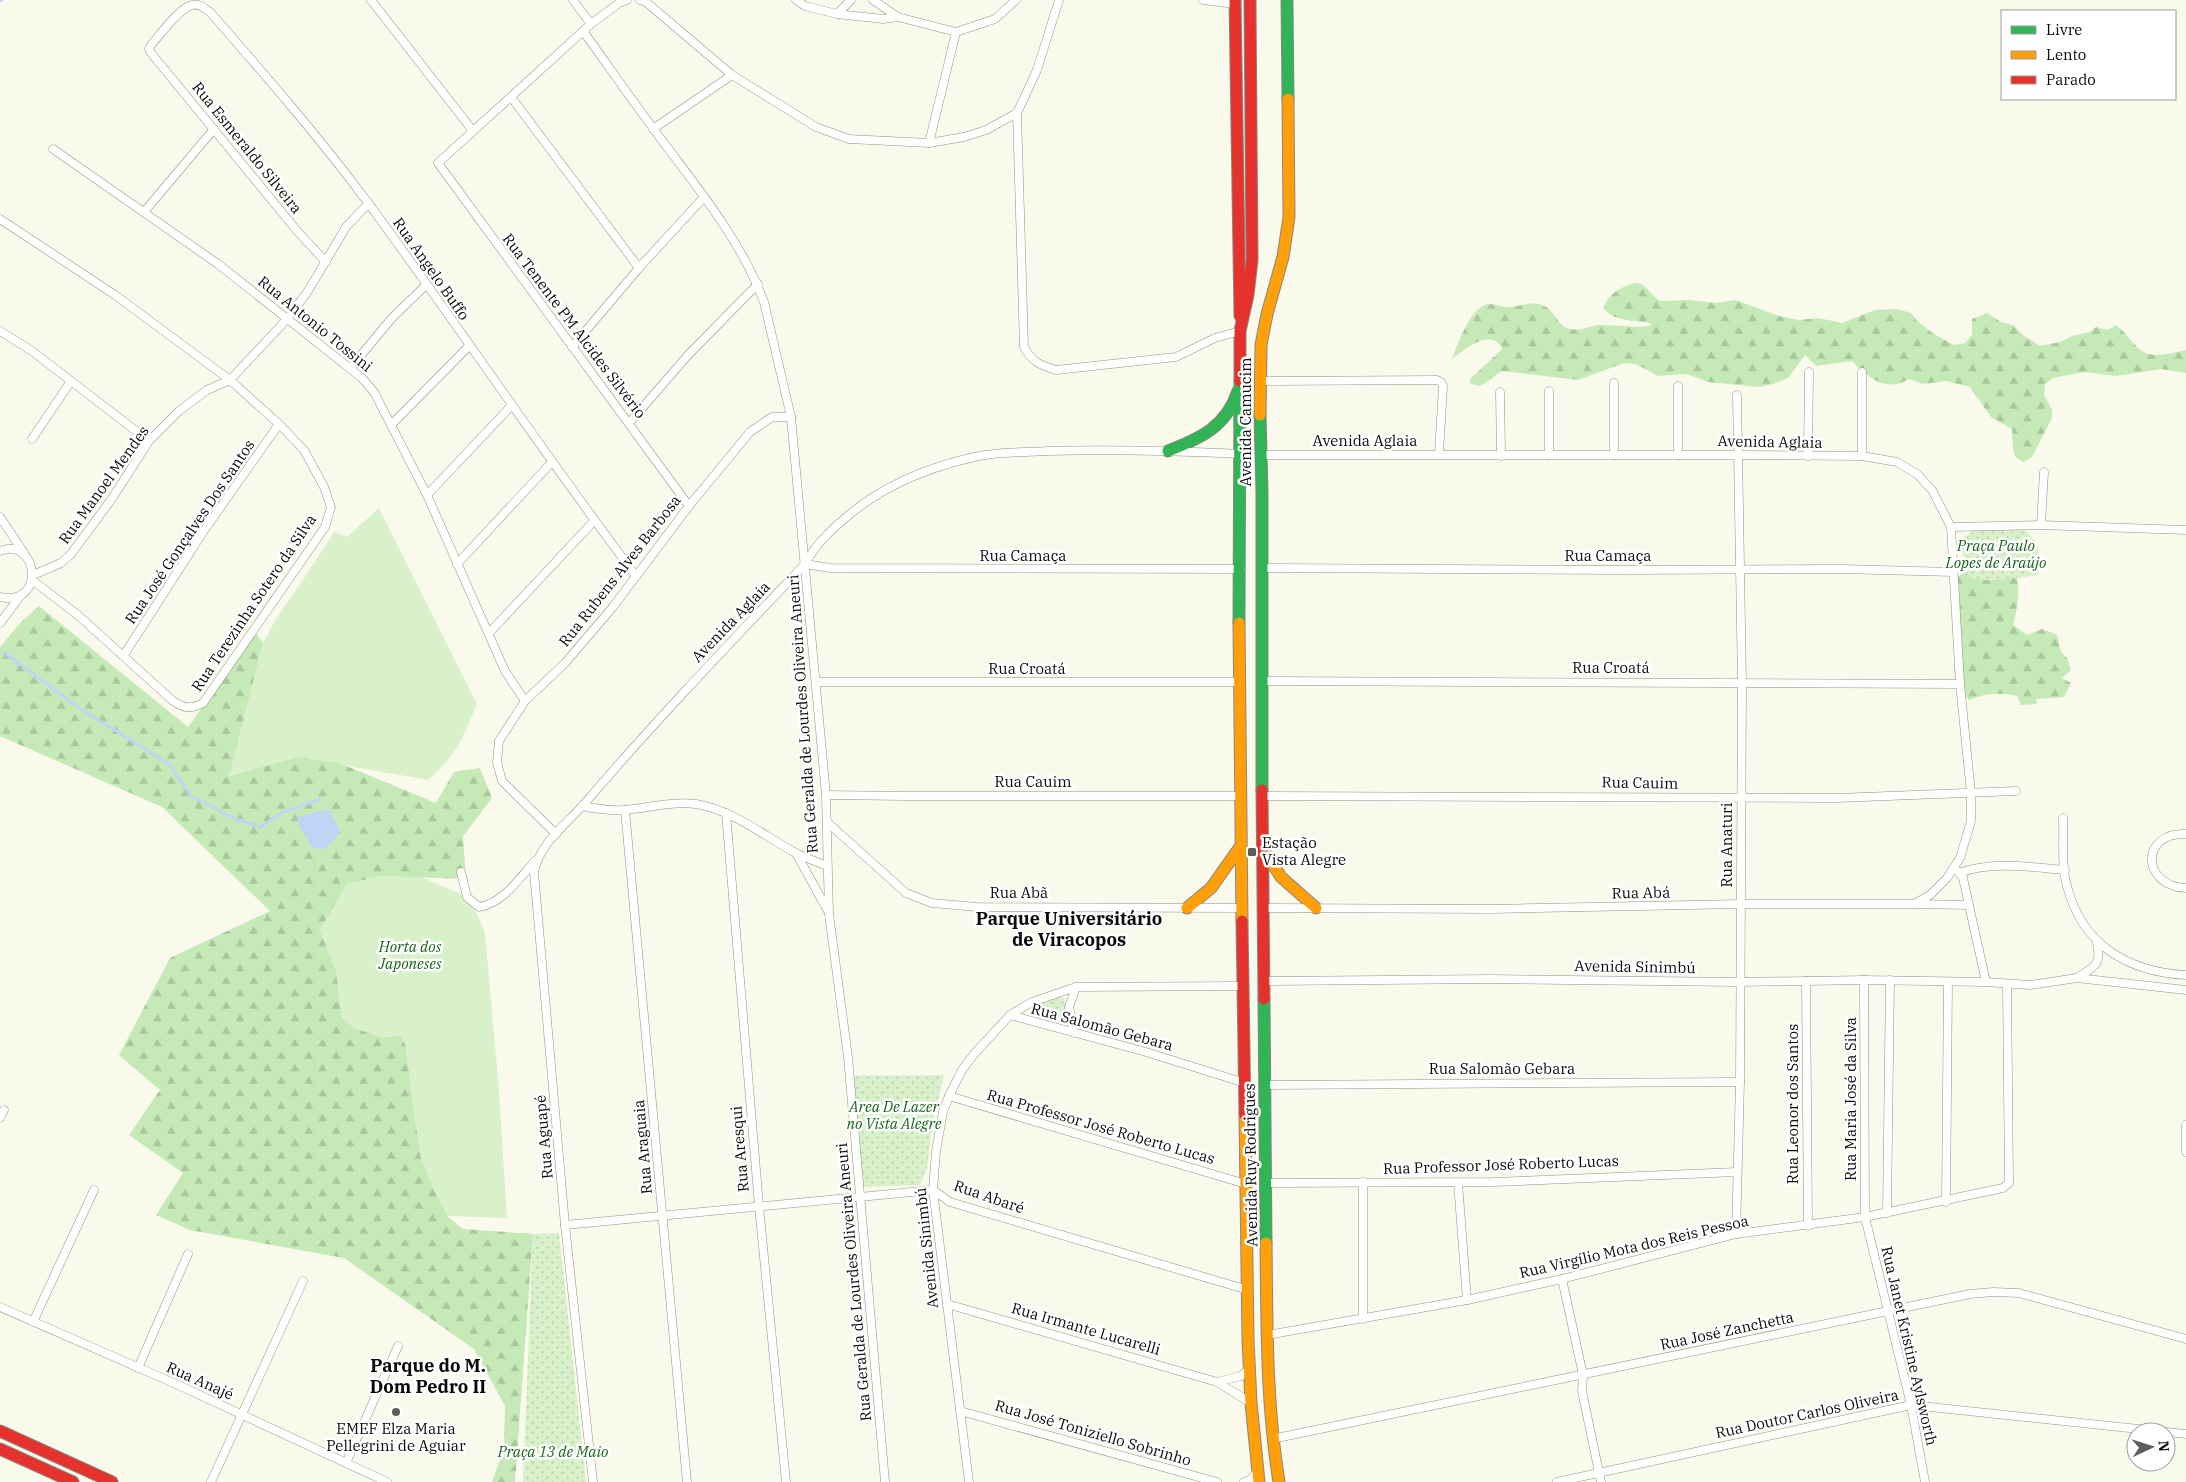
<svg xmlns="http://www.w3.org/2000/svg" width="2186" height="1482" viewBox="0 0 2186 1482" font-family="'IBM Plex Serif',serif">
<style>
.grass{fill:#d9f1ca}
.forest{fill:url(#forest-firs)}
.park{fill:url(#park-dots)}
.water{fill:#c0d5f5}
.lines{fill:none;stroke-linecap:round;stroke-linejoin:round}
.stream{stroke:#c0d5f5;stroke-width:3}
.street-casing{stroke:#92928c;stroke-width:9}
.fast-casing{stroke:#888882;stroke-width:13}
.slow-casing{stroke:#888882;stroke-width:13}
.jam-casing{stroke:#888882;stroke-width:13}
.street{stroke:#fefefc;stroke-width:8}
.fast{stroke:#30b455;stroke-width:11}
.slow{stroke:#ff9f0a;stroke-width:11}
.jam{stroke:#e5322d;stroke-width:11}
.poi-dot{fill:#5e5e59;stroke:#fff;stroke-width:2}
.labels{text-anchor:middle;stroke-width:5;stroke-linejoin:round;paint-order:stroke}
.street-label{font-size:15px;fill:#0a0a0a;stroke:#fff}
.park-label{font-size:15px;font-style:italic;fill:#18631c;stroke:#fff}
.poi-label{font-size:15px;fill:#0a0a0a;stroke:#fff;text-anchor:start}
.quarter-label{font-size:18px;font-weight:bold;fill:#0a0a0a;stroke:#fff}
</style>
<defs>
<pattern id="forest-firs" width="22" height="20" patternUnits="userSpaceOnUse" patternTransform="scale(1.25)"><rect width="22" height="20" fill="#c6e9b8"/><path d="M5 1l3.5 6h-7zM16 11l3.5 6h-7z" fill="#a9c69d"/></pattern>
<pattern id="park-dots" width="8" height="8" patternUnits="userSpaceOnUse" patternTransform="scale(1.25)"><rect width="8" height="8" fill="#d9f1ca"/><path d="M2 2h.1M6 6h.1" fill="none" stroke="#b9cdac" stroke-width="1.8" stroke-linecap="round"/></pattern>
</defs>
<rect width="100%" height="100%" fill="#f9f9ec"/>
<g class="grass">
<path d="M 379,508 L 477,704 C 462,740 458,753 428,780 L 298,757 L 228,776 L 263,643 L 277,617 L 307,574 L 334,532 L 347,537 Z"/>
<path d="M 381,876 L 418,876 L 461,894 L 477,914 L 485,932 L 499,1091 L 507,1218 L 447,1216 C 437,1197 426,1177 421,1155 C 412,1120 410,1083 406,1047 L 403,1036 L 381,1037 L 354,1028 L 342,1016 L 336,971 L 320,930 L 347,884 Z"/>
</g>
<g class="forest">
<path d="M 1637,283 L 1643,285 L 1659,301 L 1689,300 L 1716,303 L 1735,300 L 1779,316 L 1799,320 L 1818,318 L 1842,323 L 1875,310 L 1897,309 L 1911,313 L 1917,321 L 1934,334 L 1954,345 L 1965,343 L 1972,335 L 1972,319 L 1987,313 L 2001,322 L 2013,325 L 2023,335 L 2040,346 L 2060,342 L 2072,336 L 2089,332 L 2096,327 L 2108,330 L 2116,325 C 2125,332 2131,341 2139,349 C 2151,360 2172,353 2186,350 L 2186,373 L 2161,369 L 2116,376 L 2084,372 L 2053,378 L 2045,384 L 2044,395 L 2052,410 L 2052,418 L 2032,457 L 2024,462 C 2010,458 2013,441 2012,429 L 1991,417 L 1970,387 L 1946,381 L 1923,384 L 1909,379 C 1885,393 1869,378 1852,361 L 1816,366 L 1805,355 L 1788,378 L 1773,384 L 1759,387 L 1708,382 L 1687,374 L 1658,376 L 1636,364 L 1624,363 L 1578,380 L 1503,371 C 1493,375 1487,384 1478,386 L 1470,383 L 1470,379 L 1501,350 L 1502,347 C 1489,328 1464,350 1452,359 C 1458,344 1471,305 1489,304 C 1497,304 1504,308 1512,307 C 1520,306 1534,301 1542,305 C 1555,309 1556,325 1570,329 C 1582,332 1590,325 1600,325 C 1617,325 1633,328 1650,326 L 1652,324 L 1650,323 C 1634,320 1613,322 1604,308 C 1606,295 1625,284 1637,283 Z"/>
<path d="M 1989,565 L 2013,567 C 2022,586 2018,604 2013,625 L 2027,635 L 2042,629 L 2057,635 L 2061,652 L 2067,658 L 2071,670 L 2062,678 L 2071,683 L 2064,697 L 2036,699 L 2037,704 L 2021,705 L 2017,696 C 1999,692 1986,693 1969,700 L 1956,681 L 1954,670 L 1958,633 L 1956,578 L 1963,573 Z"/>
<polygon points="39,606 188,727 255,632 263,643 229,776 298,757 339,763 436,803 454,772 480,768 492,798 463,836 466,879 381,876 347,884 320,930 336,971 342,1017 354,1028 381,1037 402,1036 406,1047 414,1116 421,1157 433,1188 447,1216 463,1229 533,1234 515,1482 492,1482 504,1449 505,1406 474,1349 344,1258 190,1230 156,1215 183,1173 129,1135 160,1090 119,1055 170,958 270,911 162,807 0,736 0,647 20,623"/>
</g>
<g class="park">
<path d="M 2023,529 C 2039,542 2042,555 2038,575 C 2021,577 1985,584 1969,577 L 1960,540 L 1974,530 Z"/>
<polygon points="1053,997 1064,998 1068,1025 1045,1020 1032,1013 1032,1007"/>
<polygon points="944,1075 932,1126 927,1169 920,1185 860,1187 853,1076"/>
<polygon points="559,1233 586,1482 523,1482 533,1234"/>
</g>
<path class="water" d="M 329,809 L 340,831 L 334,841 L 324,849 L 312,848 C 307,837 299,829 297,817 Z"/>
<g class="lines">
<g class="stream">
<polyline points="0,1 2,0"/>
<polyline points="4,652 78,707 169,764 191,796 236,819 261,827 281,813 320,799"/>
</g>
<g class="street-casing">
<g id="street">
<polyline points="371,0 473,131"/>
<polyline points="573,0 591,24"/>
<polyline points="627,0 619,3 591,24 438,163 689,506"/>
<polyline points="640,0 646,2 732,75 816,127 849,139 929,143 964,137 986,130 1017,113 1037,70 1059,0"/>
<polyline points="796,0 805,6 837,14 883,19 898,17 956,32 995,19 1016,0"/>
<polyline points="873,0 898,17"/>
<polyline points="1203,0 1235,4"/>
<polyline points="837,14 851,0"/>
<path d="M 583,31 C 609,67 634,103 661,139 C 699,190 742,242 764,302 L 791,417 L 826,795 L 829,914 L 848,1057 L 885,1482"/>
<polyline points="511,97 639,268"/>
<path d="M 1017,113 L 1024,347 C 1032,362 1040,365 1056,370 L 1176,357 L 1215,338 L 1240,331"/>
<polyline points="653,129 732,75"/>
<polyline points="929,143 956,32"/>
<polyline points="53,149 218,264 362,378 374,392 391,425 427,495 505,671 525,701"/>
<polyline points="144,212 214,129"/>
<path d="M 0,219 L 115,295 L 230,380 L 279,424 L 304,450 L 324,487 L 331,507 L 325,527 L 203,703 C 191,709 185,709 173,701 L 79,616 L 32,580"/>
<path d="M 326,262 L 298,232 L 151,53 L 149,49 L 151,45 C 160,35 179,8 192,5 C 199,3 204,8 210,12 C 265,75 319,137 369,204 C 459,327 544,454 636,576"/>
<polyline points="0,331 32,351 149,441"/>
<polyline points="572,347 639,268 704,197"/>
<polyline points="351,367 392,318 426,285"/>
<polyline points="1259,381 1437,380 1441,382 1443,386 1439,454"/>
<polyline points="1614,383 1614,455"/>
<polyline points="1500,392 1501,456"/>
<polyline points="629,423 689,354 758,284"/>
<polyline points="391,425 469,346"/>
<polyline points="32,439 71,381"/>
<polyline points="1260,455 1738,455 1862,456 1897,462 1917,474 1932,490 1951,527 1960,684 1971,793 1971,821 1960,858 1947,878 1930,895 1914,904 1741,904 1492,909 1263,908"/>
<polyline points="1549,455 1549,391"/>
<polyline points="1678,455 1678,386"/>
<polyline points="1808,456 1809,372"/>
<polyline points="1862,456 1862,372"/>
<polyline points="427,495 512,405"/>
<polyline points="0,517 24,553"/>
<polyline points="2041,525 2044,472"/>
<polyline points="1951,527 2041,525 2186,530"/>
<path d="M 0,551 C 38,536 47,607 0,597"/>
<polyline points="457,564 552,462"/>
<polyline points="805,564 830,568 1241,569"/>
<polyline points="1262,568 1627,570 1842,569 1953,572"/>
<polyline points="33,575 61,563 71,554 111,500 149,441 179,411 207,390 230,380 288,318 308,291 346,227 368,204"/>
<polyline points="0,623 21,595"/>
<polyline points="489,633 594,521"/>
<polyline points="124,655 203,532 279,424"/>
<polyline points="1261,681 1960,684"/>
<polyline points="816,682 1239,682"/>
<polyline points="826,795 905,796 1240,796"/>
<polyline points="1262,796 1837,798 2016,791"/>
<path d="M 582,806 C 597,809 610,811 624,810 C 649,808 671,801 696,804 C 733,810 764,836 796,853 C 806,858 817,862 827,866"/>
<polyline points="625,810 687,1482"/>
<polyline points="726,813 759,1206 786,1482"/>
<path d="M 2063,818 C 2064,840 2061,865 2067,886 C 2082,945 2128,972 2186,975"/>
<polyline points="827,822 906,893 932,903 977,907 1241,908"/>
<polyline points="556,834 502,781 497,762 499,741 525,701 566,662 612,608 689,506 750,432 772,417 791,417"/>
<path d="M 2186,834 C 2140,832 2141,886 2186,888"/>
<polyline points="796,853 829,913"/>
<polyline points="1954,867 1963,878 1986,982"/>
<path d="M 461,872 L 467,897 L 479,907 C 504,903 520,877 536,860"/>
<path d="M 1959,873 C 1992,861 2030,867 2065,870"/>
<polyline points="1916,904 1969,905"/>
<path d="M 2077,978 C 2094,967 2102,965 2097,943"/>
<polyline points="1864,980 1865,1217 1911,1405 1925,1482"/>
<polyline points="1263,981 1492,979 1739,982 1864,980 1986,982 2030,985 2077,978 2186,990"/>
<polyline points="1806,981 1808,1226"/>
<polyline points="1010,1015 1146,1052 1245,1083"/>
<polyline points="1074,1033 1069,1007 1076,987"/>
<polyline points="1264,1085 1740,1082"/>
<polyline points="949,1096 1246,1184"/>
<polyline points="0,1118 4,1110"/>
<polyline points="2186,1125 2186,1152"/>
<polyline points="1266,1183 1493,1182 1737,1172"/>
<polyline points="1458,1183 1467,1300"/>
<polyline points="1946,1202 1948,982"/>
<polyline points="1887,1213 1890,980"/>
<polyline points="565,1225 933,1190 950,1202 1248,1290"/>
<polyline points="1736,1234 1740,1082 1742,682 1737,395"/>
<polyline points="1562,1279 1583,1375 1582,1391 1601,1482"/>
<polyline points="947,1304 1217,1382 1251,1403"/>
<polyline points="0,1307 176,1384 387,1482"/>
<polyline points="1363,1319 1363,1182"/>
<polyline points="33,1322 94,1190"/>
<polyline points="1267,1335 1467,1300 1562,1279 1736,1234 1865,1217 2003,1188 2009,1183 2007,984"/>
<polyline points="138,1368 188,1254"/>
<polyline points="1217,1382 1241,1376 1249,1369"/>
<polyline points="960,1411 1217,1482"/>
<polyline points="1272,1439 1970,1294 1993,1292 2019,1293 2186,1339"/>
<polyline points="346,1463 398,1346"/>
<polyline points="211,1482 303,1281"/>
<path d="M 593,1482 L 565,1225 L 534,872 C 540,842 567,824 585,803 C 656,720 730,643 805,564 C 817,542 831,530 850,514 C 884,486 927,468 970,458 C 995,452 1023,452 1049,451 C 1113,449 1176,451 1240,454"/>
<polyline points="969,1482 933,1190 936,1151 943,1112 949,1096 962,1070 975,1053 1010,1015 1032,1002 1076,987 1242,986"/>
<polyline points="1244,1482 1250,1480 1257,1472"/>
<polyline points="1557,1482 1911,1405 2186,1434"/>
</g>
</g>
<g class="fast-casing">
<g id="fast">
<polyline points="1287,0 1288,99"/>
<polyline points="1260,415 1262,493 1262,790"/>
<path d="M 1168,451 C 1201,438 1226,427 1238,391"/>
<polyline points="1239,623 1240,381"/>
<polyline points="1264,999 1266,1243"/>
</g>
</g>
<g class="slow-casing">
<g id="slow">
<polyline points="1260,415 1261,345 1267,314 1283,257 1289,217 1288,99"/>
<polyline points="1239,623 1242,921"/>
<polyline points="1265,852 1281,877 1316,908"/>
<polyline points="1187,908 1211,888 1240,847"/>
<polyline points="1245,1115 1248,1340 1251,1403 1259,1482"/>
<path d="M 1266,1243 C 1267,1323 1266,1403 1279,1482"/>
</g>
</g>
<g class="jam-casing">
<g id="jam">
<polyline points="1235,0 1240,316"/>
<polyline points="1240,381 1240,331 1248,295 1252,260 1250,0"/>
<polyline points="1262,790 1264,999"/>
<polyline points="1242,921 1245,1115"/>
<polyline points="0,1431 112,1482"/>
<polyline points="0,1449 73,1482"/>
</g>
</g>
<use href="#street" class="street"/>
<use href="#fast" class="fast"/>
<use href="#slow" class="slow"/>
<use href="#jam" class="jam"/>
</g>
<g class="poi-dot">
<rect x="1247" y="847" width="10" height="10" rx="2.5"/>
<circle cx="396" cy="1412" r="5"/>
</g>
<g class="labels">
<g class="street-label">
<text transform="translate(247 148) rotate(51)" y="5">Rua Esmeraldo Silveira</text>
<text transform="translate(431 269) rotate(55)" y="5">Rua Angelo Buffo</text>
<text transform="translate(315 324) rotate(39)" y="5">Rua Antonio Tossini</text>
<text transform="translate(574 326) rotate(53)" y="5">Rua Tenente PM Alcides Silvério</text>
<text transform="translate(1246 422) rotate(-90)" y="5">Avenida Camucim</text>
<text x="1365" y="446">Avenida Aglaia</text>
<text transform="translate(1770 442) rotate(1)" y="5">Avenida Aglaia</text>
<text transform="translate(104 485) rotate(-54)" y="5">Rua Manoel Mendes</text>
<text transform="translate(190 532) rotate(-56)" y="5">Rua José Gonçalves Dos Santos</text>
<text x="1023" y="561">Rua Camaça</text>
<text x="1608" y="561">Rua Camaça</text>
<text transform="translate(620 571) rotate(-52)" y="5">Rua Rubens Alves Barbosa</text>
<text transform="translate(254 603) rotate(-56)" y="5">Rua Terezinha Sotero da Silva</text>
<text transform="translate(731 622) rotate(-46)" y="5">Avenida Aglaia</text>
<text x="1611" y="673">Rua Croatá</text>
<text x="1027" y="674">Rua Croatá</text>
<text transform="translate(803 714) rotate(-94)" y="5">Rua Geralda de Lourdes Oliveira Aneuri</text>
<text x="1033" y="787">Rua Cauim</text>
<text transform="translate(1640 783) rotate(1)" y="5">Rua Cauim</text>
<text transform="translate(1727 845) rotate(-90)" y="5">Rua Anaturi</text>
<text x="1019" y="898">Rua Abã</text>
<text transform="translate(1641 893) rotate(-1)" y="5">Rua Abá</text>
<text transform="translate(1635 967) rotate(1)" y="5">Avenida Sinimbú</text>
<text transform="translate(1102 1027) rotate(15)" y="5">Rua Salomão Gebara</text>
<text x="1502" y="1074">Rua Salomão Gebara</text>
<text transform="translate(1851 1099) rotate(-90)" y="5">Rua Maria José da Silva</text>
<text transform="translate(1793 1104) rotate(-90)" y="5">Rua Leonor dos Santos</text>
<text transform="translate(1101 1127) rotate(16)" y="5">Rua Professor José Roberto Lucas</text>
<text transform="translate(544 1137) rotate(-95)" y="5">Rua Aguapé</text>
<text transform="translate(643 1147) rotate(-95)" y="5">Rua Araguaia</text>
<text transform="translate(740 1149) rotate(-95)" y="5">Rua Aresqui</text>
<text transform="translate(1251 1165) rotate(-91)" y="5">Avenida Ruy Rodrigues</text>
<text transform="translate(1501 1165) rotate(-2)" y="5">Rua Professor José Roberto Lucas</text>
<text transform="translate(989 1197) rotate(19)" y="5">Rua Abaré</text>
<text transform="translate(1634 1247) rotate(-13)" y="5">Rua Virgílio Mota dos Reis Pessoa</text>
<text transform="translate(927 1248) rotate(-96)" y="5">Avenida Sinimbú</text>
<text transform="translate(854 1282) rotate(-95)" y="5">Rua Geralda de Lourdes Oliveira Aneuri</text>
<text transform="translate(1086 1329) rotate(16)" y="5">Rua Irmante Lucarelli</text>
<text transform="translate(1727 1331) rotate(-12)" y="5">Rua José Zanchetta</text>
<text transform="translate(1909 1346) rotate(77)" y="5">Rua Janet Kristine Aylsworth</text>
<text transform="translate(200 1381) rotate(24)" y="5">Rua Anajé</text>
<text transform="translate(1807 1414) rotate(-12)" y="5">Rua Doutor Carlos Oliveira</text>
<text transform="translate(1093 1433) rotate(16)" y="5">Rua José Toniziello Sobrinho</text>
</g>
<g class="park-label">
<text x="1996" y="551">Praça Paulo<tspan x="1996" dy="17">Lopes de Araújo</tspan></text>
<text x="410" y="952">Horta dos<tspan x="410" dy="17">Japoneses</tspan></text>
<text x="894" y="1112">Area De Lazer<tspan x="894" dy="17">no Vista Alegre</tspan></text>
<text x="553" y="1457">Praça 13 de Maio</text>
</g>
<g class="poi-label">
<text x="1262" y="848">Estação<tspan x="1262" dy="17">Vista Alegre</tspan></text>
<text x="396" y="1434" text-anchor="middle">EMEF Elza Maria<tspan x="396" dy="17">Pellegrini de Aguiar</tspan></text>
</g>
<g class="quarter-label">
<text x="1069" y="925">Parque Universitário<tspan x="1069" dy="21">de Viracopos</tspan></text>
<text x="428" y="1372">Parque do M.<tspan x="428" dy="21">Dom Pedro II</tspan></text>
</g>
</g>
<rect x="2001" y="10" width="175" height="90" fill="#ffffff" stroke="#9d9d9d"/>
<rect x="2011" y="26" width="25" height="8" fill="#30b455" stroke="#9d9d9d"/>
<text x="2046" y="35" font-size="15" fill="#0a0a0a">Livre</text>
<rect x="2011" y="51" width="25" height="8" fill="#ff9f0a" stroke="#9d9d9d"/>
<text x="2046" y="60" font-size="15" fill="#0a0a0a">Lento</text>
<rect x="2011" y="76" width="25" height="8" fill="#e5322d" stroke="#9d9d9d"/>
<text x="2046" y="85" font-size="15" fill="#0a0a0a">Parado</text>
<g transform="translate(2151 1447) rotate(86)"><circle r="24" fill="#ffffff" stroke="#9d9d9d"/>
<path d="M0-4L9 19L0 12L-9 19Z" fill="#5e5e59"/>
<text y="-8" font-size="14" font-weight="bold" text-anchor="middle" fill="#0a0a0a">N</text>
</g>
</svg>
